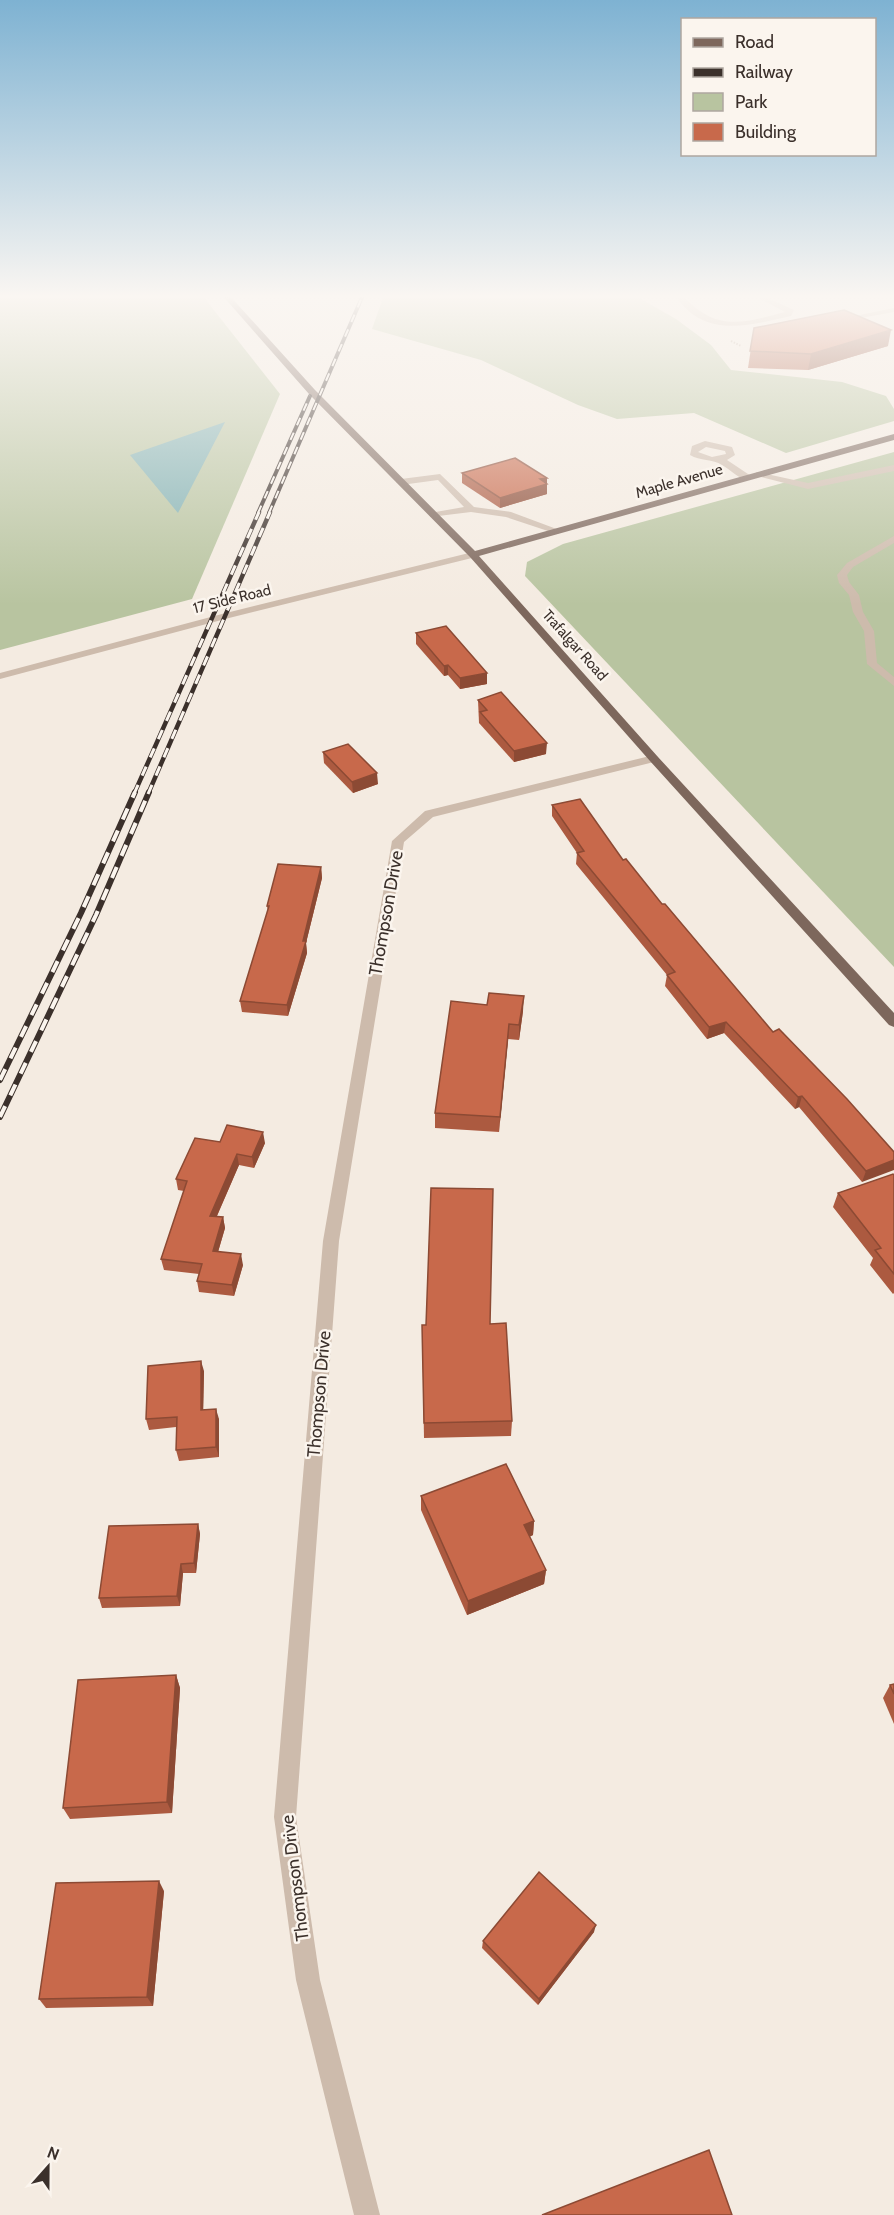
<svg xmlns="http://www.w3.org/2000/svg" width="894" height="2215" viewBox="0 0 894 2215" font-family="Cabin,sans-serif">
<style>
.green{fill:#b8c4a0}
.water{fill:#7fb0b2}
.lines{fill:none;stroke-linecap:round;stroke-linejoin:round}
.path{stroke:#b9a596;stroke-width:2;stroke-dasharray:1.5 1.5;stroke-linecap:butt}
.minor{fill:#cdbbac;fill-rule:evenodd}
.major{fill:#7d675c;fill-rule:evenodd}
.rail-far2-casing{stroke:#3b302b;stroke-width:4}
.rail-far1-casing{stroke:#3b302b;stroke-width:4.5}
.rail-casing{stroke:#3b302b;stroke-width:6}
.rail-far2{stroke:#fbf5ee;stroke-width:2;stroke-dasharray:8;stroke-linecap:butt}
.rail-far1{stroke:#fbf5ee;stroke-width:3;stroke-dasharray:10;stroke-linecap:butt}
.rail{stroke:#fbf5ee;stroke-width:4;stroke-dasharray:12;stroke-linecap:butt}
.wall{fill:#ac5a40}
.shaded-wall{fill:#8c4a34}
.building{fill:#c8694b;stroke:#8c4a34;stroke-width:1.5}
.labels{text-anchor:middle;stroke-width:5;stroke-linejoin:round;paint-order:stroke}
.far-street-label{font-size:15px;fill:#3b302b;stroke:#fbf5ee}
.street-label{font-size:18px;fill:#3b302b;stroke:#fbf5ee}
</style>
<rect width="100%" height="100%" fill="#f4ebe1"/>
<g class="green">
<polygon points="0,295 202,295 280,394 192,599 0,650"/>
<polygon points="384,295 634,295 676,319 711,345 731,370 842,382 886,396 894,409 894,421 786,453 694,413 617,419 578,405 481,360 372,329"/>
<polygon points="894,452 894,967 525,576 527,562 563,544"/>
</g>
<polygon class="water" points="225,422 178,513 130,455"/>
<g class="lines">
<polyline class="path" points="731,341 741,346"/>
<g class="minor">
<polygon points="42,295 71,297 130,295 71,301"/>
<path d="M 675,295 L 722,295 L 719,297 L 684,297 C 717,332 743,323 785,312 L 753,295 L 761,295 L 794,310 L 791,316 C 747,326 704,339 675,295 Z"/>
<polygon points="894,308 894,312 839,322 835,320"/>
<path d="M 705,441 L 732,447 L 735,455 L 727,460 L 751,476 L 751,480 C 740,481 731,470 722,465 C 713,459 700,461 690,455 L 692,446 ZM 706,447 L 725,451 L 726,454 L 712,457 L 698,452 Z"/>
<polygon points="894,465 894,471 808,489 753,475 757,472 808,483"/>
<polygon points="440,474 474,507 511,512 562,531 557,534 506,517 471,512 430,517 430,513 464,507 438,480 401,485 396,482 401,479"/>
<polygon points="894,536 894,543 853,567 847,575 849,582 859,595 863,612 874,631 877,663 894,677 894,686 867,664 864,631 853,612 849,595 839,583 837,575 847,563"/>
<polygon points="473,552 478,555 476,557 229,618 0,679 0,673 222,614"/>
<polygon points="654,755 658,757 658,761 433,817 404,842 339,1241 296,1817 320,1980 380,2215 354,2215 296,1980 274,1817 323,1241 392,841 425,811"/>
</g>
<polygon class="major" points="222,295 229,295 315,390 475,551 894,434 894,440 479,556 658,757 894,1013 894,1027 889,1025 650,761 470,557 309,394"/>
<g class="rail-far2-casing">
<g id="rail-far2">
<polyline points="258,513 310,396"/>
<polyline points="269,513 363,295"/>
</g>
</g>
<g class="rail-far1-casing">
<g id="rail-far1">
<polyline points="134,794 259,512"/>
<polyline points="148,794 270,512"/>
</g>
</g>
<g class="rail-casing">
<g id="rail">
<polyline points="0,1080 81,913 135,792"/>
<polyline points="0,1117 96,915 149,792"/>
</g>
</g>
<use href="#rail-far2" class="rail-far2"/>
<use href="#rail-far1" class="rail-far1"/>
<use href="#rail" class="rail"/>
</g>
<g class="wall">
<polygon points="754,328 888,346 808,370 748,368"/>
<polygon points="462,473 547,478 547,494 500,508 462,483"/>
<polygon points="416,633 487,684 460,689 448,675 444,676 416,644"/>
<polygon points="478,700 546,754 514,762 479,723"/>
<polygon points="323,752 378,784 353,793 324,763"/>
<polygon points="552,805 623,860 773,1032 894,1152 862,1182 799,1107 795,1109 724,1033 707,1039 665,986 667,975 576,864 577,853 552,816"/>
<polygon points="321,867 322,878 306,943 307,953 288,1016 242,1012 240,1001 268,911 267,906"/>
<polygon points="451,1001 523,1011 519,1040 508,1039 499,1132 435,1128 435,1113"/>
<polygon points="220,1142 265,1143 254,1168 239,1165 217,1216 223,1217 225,1228 218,1252 243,1265 234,1296 199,1292 197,1281 199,1274 164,1270 161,1259 184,1191 178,1190 176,1179"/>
<polygon points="894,1175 894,1293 893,1294 870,1265 873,1258 833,1207 838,1193"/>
<polygon points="490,1324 512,1421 511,1436 424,1438 422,1325"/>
<polygon points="204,1371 203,1410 219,1419 219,1457 179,1461 176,1450 176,1427 149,1430 146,1419"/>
<polygon points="421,1496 534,1521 533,1535 529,1537 546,1570 544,1584 467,1615 421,1510"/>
<polygon points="198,1524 200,1534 196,1573 183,1573 180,1606 102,1608 99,1598"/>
<polygon points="176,1675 180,1688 172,1813 70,1819 63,1808"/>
<polygon points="894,1684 894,1724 883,1698 890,1685"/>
<polygon points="164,1891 153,2006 46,2008 39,1999"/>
<polygon points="594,1932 538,2005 482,1948 483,1941"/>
</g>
<g class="shaded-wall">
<polygon points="891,330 888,346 808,370 811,354"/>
<polygon points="547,478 547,494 500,508 500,498 540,479"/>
<polygon points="448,665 448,675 444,676 444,666"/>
<polygon points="487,673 487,684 460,689 460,678"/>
<polygon points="547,743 546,754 514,762 514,751"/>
<polygon points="377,773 378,784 353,793 352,782"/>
<polygon points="321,867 322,878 306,943 307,953 288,1016 287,1005"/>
<polygon points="524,996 523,1011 519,1040 519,1025"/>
<polygon points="726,1022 724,1033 707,1039 709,1027"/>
<polygon points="509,1024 508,1039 499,1132 500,1117"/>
<polygon points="802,1096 799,1107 795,1109 798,1097"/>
<polygon points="263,1132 265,1143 254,1168 252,1157"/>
<polygon points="237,1154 239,1165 212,1227 210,1216"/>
<polygon points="894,1160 894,1170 862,1182 866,1171"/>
<polygon points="223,1217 225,1228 215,1262 213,1251"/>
<polygon points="241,1254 243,1265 234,1296 232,1285"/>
<polygon points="201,1361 204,1371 203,1420 201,1410"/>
<polygon points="216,1409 219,1419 219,1457 216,1447"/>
<polygon points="534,1521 533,1535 522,1540 524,1525"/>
<polygon points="198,1524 200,1534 196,1573 194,1563"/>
<polygon points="181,1564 183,1573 180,1606 177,1596"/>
<polygon points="546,1570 544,1584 467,1615 468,1601"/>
<polygon points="176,1675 180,1688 172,1813 167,1802"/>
<polygon points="159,1881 164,1891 153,2006 147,1997"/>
<polygon points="596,1925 594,1932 538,2005 539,1999"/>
</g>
<g class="building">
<polygon points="844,310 891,330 811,354 750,351 754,328"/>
<polygon points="515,458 547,478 540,479 547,484 500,498 462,473"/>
<polygon points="446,626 487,673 460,678 448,665 444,666 416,633"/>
<polygon points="501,692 547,743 514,751 480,712 487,710 478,700"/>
<polygon points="348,744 377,773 352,782 323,752"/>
<polygon points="580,799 623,860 626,859 662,904 665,904 773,1032 779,1029 847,1099 894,1152 894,1160 866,1171 802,1096 798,1097 726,1022 709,1027 667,975 675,972 577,853 584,851 552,805"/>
<polygon points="278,864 321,867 303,941 306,941 287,1005 240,1001 269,906 267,906"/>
<polygon points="489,993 524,996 519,1025 509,1024 500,1117 435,1113 451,1001 487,1005"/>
<polygon points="227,1125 263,1132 252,1157 237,1154 210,1216 223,1217 213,1251 241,1254 232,1285 197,1281 202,1264 161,1259 187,1181 176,1179 195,1138 220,1142"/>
<polygon points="893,1174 894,1175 894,1274 875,1250 881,1248 838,1193"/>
<polygon points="431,1188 493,1189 490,1324 506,1323 512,1421 424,1423 422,1325 426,1325"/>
<polygon points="201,1361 201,1410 216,1409 216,1447 176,1450 177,1417 146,1419 148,1366"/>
<polygon points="506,1464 534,1521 524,1525 546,1570 468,1601 421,1496"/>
<polygon points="198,1524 194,1563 181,1564 177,1596 99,1598 109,1526"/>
<polygon points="176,1675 167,1802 63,1808 78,1680"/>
<polygon points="894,1684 894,1694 890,1685"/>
<polygon points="539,1872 596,1925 539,1999 483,1941"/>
<polygon points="159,1881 147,1997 39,1999 56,1883"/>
<polygon points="709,2150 732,2215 542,2215"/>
</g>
<linearGradient id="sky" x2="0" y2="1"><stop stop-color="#7eb2d2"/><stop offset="0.49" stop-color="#faf6f2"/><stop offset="1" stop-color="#faf6f2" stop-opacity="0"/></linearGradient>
<rect width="894" height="605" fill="url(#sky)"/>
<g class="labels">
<g class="far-street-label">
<text transform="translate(679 481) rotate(-16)" y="5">Maple Avenue</text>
<text transform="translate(232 599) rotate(-14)" y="5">17 Side Road</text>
<text transform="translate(575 645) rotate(48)" y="5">Trafalgar Road</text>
</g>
<g class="street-label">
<text transform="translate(386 913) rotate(-80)" y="6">Thompson Drive</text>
<text transform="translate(319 1394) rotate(-85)" y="6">Thompson Drive</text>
<text transform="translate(295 1878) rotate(-97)" y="6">Thompson Drive</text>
</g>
</g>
<rect x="681" y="18" width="195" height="138" fill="#fbf5ee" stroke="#aea6a0" stroke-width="1.5"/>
<rect x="693" y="38" width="30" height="9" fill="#7d675c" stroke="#aea6a0" stroke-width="1.5"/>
<text x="735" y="48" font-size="18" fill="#3b302b">Road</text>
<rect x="693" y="68" width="30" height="9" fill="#3b302b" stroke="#aea6a0" stroke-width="1.5"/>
<text x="735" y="78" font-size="18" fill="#3b302b">Railway</text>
<rect x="693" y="93" width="30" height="18" fill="#b8c4a0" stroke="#aea6a0" stroke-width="1.5"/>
<text x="735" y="108" font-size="18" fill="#3b302b">Park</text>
<rect x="693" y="123" width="30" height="18" fill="#c8694b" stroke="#aea6a0" stroke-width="1.5"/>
<text x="735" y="138" font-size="18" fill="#3b302b">Building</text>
<g transform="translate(48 2167) rotate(21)" stroke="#fbf5ee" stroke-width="4.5" paint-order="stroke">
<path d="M0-4.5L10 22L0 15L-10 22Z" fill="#3b302b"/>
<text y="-9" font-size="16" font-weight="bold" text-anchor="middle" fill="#3b302b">N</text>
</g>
</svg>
